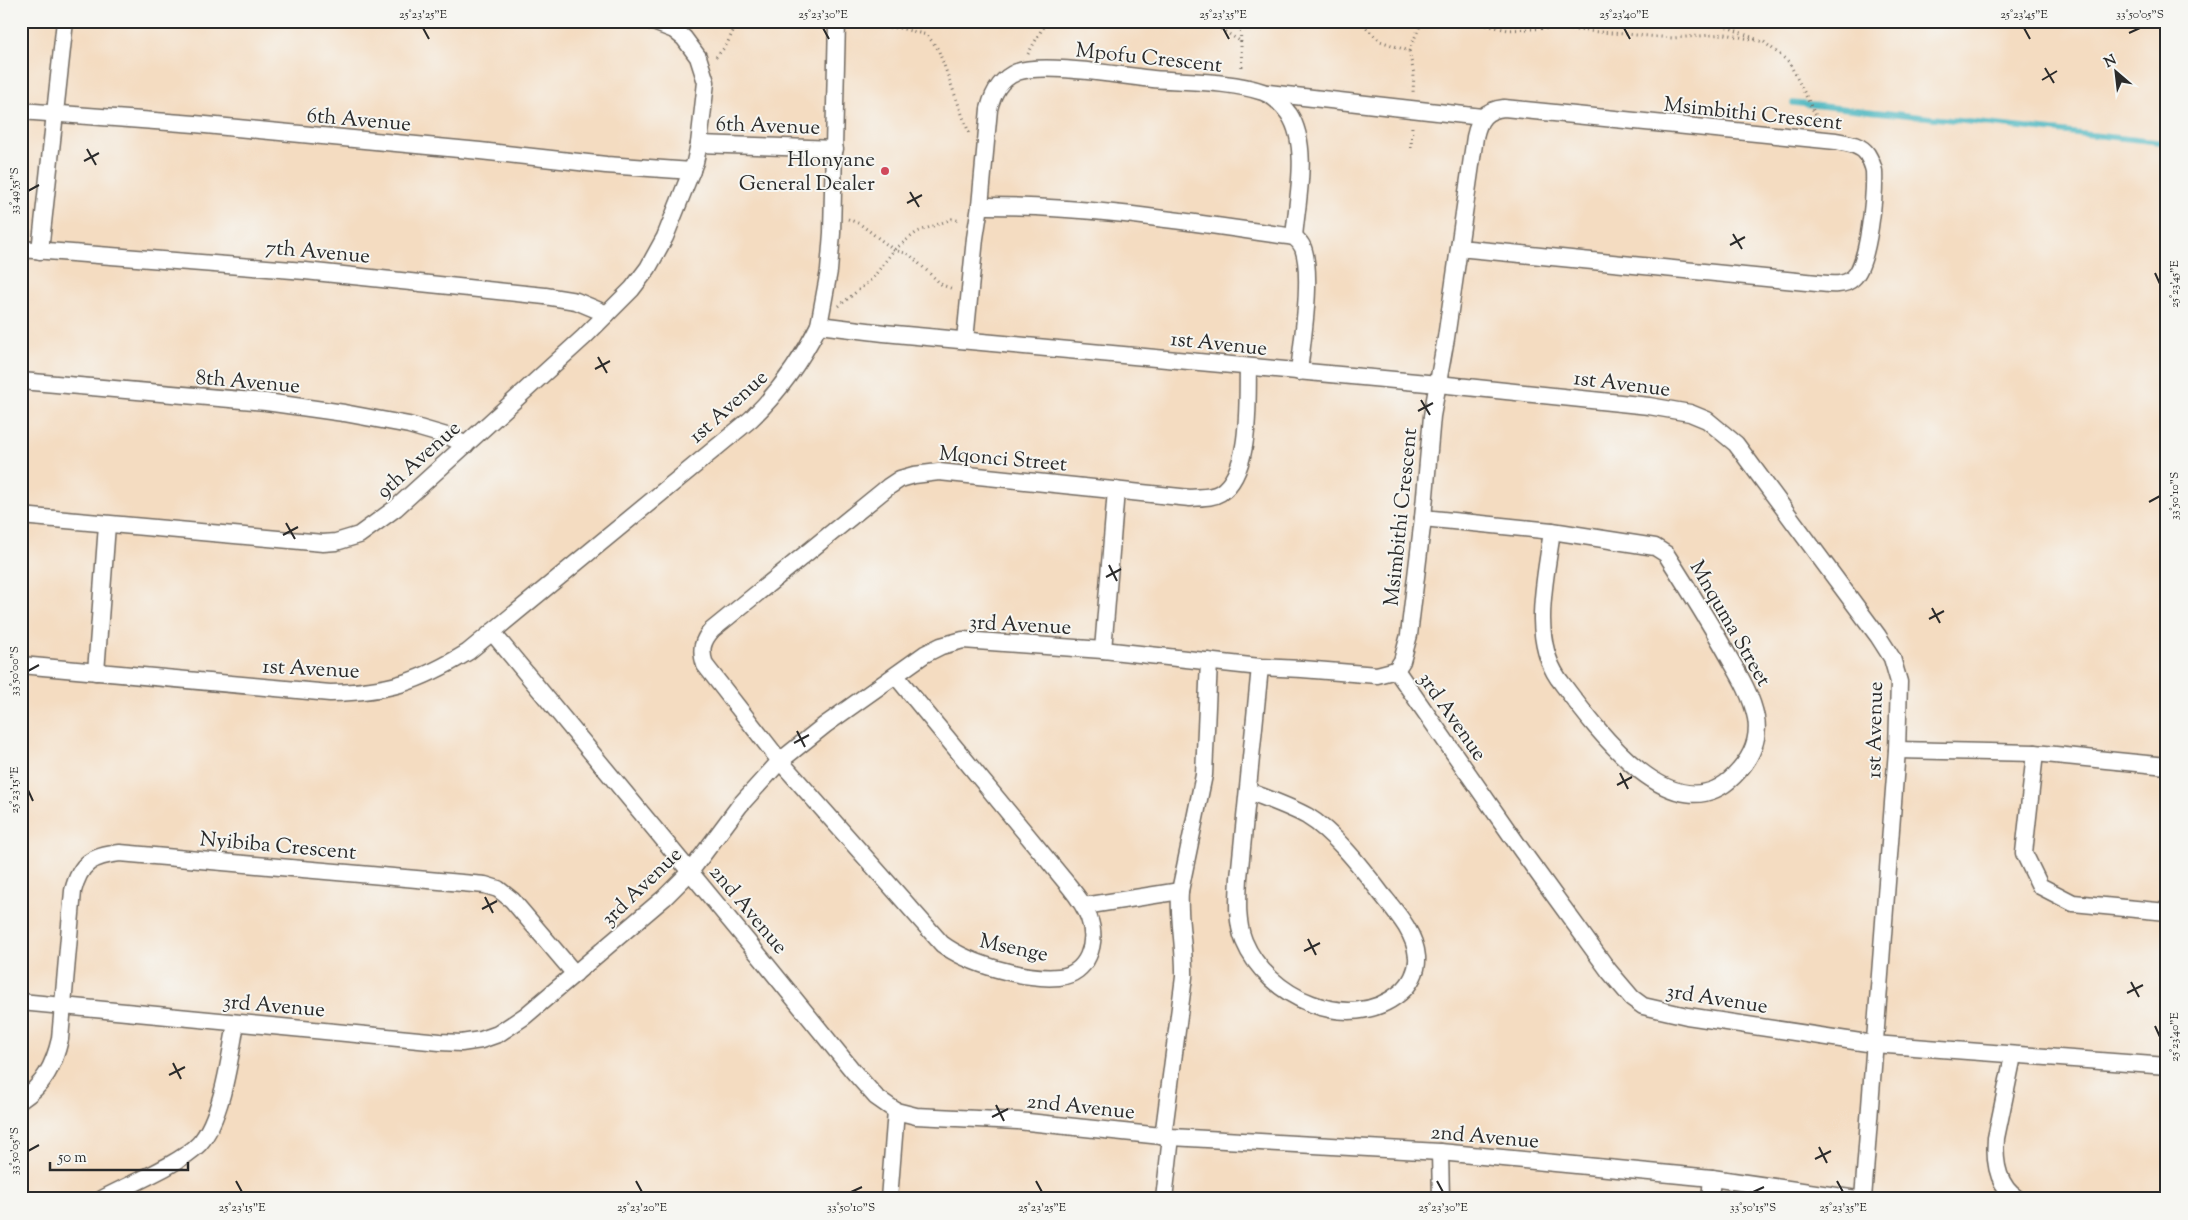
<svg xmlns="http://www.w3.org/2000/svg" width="2188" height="1220" viewBox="0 0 2188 1220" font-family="'Sorts Mill Goudy',serif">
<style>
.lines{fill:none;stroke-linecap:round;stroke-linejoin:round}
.stream{stroke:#45b4be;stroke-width:5.5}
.street-casing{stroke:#716960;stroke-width:19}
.path{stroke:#716960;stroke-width:3;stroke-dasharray:1 4;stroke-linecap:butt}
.street{stroke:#fff;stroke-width:16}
.ticks{fill:none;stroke:#2b2b2b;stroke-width:2}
.poi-dot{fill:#d1495b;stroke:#f6f6f2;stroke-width:2}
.labels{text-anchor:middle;stroke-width:4;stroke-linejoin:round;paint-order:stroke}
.street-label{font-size:21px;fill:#2b2b2b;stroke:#f6f6f2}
.poi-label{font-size:21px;fill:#2b2b2b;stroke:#f6f6f2;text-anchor:end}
.neatline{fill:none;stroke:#2b2b2b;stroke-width:2}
.ticks-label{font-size:12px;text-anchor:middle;fill:#2b2b2b}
</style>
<rect width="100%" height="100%" fill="#f6f6f2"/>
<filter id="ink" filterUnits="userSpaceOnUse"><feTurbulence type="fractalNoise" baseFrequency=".02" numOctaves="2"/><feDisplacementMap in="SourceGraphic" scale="10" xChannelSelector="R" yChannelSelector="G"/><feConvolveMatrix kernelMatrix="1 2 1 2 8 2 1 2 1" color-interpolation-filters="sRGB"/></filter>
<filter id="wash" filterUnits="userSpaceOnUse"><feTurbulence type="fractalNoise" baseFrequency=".0096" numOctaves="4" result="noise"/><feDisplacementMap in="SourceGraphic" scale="20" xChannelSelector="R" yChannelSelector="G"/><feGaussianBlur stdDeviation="1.12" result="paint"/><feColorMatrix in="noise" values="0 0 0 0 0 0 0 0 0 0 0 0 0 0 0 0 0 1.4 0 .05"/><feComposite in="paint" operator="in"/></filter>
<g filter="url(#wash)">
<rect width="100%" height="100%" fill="#f4dcc1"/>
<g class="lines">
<polyline class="stream" points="1793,103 2167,143"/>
</g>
</g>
<g filter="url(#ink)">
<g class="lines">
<g class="street-casing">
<g id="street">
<polyline points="1268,93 1482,117"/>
<polyline points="21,111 195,124 480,151 606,165 692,171"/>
<polyline points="699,144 835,149"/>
<path d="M 980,206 L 989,109 C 993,93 1000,79 1017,72 C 1043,62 1123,76 1153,79 C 1187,82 1231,81 1263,92 C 1274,96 1282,104 1289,114 C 1310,146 1297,200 1294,237"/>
<polyline points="21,249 305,271 545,296 576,301 607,314"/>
<polyline points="40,251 65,21"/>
<polyline points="819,325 829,271 832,233 837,21"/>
<path d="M 965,340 L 975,238 L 980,206 C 1086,205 1189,222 1294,237 C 1298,240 1301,243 1303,248 C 1313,275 1302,342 1299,372"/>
<polyline points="21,381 266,402 344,413 409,425 450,437 466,445"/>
<polyline points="21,516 323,543 336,542 359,535 396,508 584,337 632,289 648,268 665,237 695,162 699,144 706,82 698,57 684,38 674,30 651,21"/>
<polyline points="1423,518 1552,531"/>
<path d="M 1552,531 L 1655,547 L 1666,554 L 1675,568 C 1694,598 1713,628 1730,659 C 1741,678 1752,697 1756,718 C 1760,741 1750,760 1734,776 C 1672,838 1591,722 1558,678 C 1530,636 1546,579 1552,531 Z"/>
<polyline points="492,632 762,959 853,1071 876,1097 896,1111 916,1116 1018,1121 1171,1137 1440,1152 1712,1178 1857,1199"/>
<polyline points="1103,650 1116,490"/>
<path d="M 21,665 L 330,693 C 388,692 419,682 468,652 L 751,419 C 780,391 801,361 819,325 L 884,333 L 1438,384 L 1649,406 L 1690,413 L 1707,420 L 1736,444 L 1878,636 L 1892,658 L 1899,682 L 1897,750 L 1863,1199"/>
<path d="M 1396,670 L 1402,661 L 1409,635 L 1423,518 L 1432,416 L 1446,338 L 1475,137 C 1479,119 1485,110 1504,108 L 1836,141 C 1846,143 1860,144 1867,154 C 1870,159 1873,166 1874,171 C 1875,193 1869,265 1853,278 C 1844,287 1828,284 1817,283 L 1459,248"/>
<polyline points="1396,670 1522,851 1609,971 1632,998 1643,1006 1687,1016 1874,1044 2167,1066"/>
<polyline points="96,672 107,525"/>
<path d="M 896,676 L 1069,886 C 1077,896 1085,906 1089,918 C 1098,943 1088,974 1059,977 C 1024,980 969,964 942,944 L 780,761 L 705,665 C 700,650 702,641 712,630 L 888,487 L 900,479 L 914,475 L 939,472 L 1190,498 C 1200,497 1212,498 1220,493 C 1252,473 1247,400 1248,367"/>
<polyline points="1897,750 2035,753 2167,766"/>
<polyline points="2035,753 2024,853 2040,886 2073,903 2167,912"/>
<path d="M 1248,791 C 1268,799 1289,806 1307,816 C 1334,832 1361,867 1380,892 C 1395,911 1415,932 1417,957 C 1418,971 1410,985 1400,993 C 1349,1035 1267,997 1244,941 C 1236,921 1238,899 1239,878 L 1260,667"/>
<polyline points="1084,906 1180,891"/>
<polyline points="21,1002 440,1042 461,1043 481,1040 498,1034 525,1016 664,898 690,872 740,805 780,761 825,725 925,654 941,646 963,640 1103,650 1260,667 1302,669 1377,675 1396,670"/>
<path d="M 2013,1056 L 1996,1138 C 1994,1161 1997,1186 2018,1199"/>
<path d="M 21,1100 C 44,1085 54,1065 60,1039 L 73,891 C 80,863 92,856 120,853 L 485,885 L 498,889 L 512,900 L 575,974"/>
<path d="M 1163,1137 L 1184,977 C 1185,948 1178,919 1180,891 L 1204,775 L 1209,661"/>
<polyline points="1440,1152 1441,1199"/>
<path d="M 102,1199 C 128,1185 180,1164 199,1144 C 222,1119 230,1057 236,1023"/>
<polyline points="889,1199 896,1111"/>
<polyline points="1164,1199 1171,1137"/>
<polyline points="1710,1199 1712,1178"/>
</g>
</g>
<g class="path">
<polyline points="1208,21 1240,41"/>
<polyline points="1240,21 1242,70"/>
<polyline points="1359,21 1380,41 1409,51 1414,74 1413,93"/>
<polyline points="1467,21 1508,30 1551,28 1673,38 1725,34 1764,42"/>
<polyline points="1713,21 1756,39"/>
<polyline points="854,25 900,28 927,35 938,49 969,133"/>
<polyline points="1764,42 1789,62 1819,122"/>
<polyline points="1409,51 1422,21"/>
<polyline points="1028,54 1042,29 1052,21"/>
<polyline points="716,57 726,46 738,21"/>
<polyline points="1411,148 1412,126"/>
<polyline points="848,219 860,224 894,250 909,254 942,285 953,289"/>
<polyline points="839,306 872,279 894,250 917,232 952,219 960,221"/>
</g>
<use href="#street" class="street"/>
</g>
</g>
<path class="ticks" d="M 423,28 L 429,39M 823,28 L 829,39M 1223,28 L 1229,39M 1624,28 L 1630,39M 2024,28 L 2030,39M 2129,33 L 2140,28M 2045,68 L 2054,83M 2042,80 L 2057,71M 87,149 L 96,165M 84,161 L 99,153M 28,191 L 39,185M 910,192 L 919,207M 907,203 L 922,195M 1733,234 L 1742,249M 1730,245 L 1745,237M 2155,273 L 2160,284M 598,357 L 607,373M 595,369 L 610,361M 1421,400 L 1430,415M 1418,411 L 1433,403M 2149,502 L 2160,496M 286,523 L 295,539M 283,535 L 298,527M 1109,565 L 1117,581M 1106,577 L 1121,569M 1932,608 L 1940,623M 1929,619 L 1944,611M 28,671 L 39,665M 797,731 L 805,747M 794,743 L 809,735M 1620,773 L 1628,789M 1617,785 L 1632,777M 28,790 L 33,801M 485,897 L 493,913M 482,909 L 497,901M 1308,939 L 1316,955M 1304,951 L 1320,943M 2131,982 L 2139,997M 2127,993 L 2143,985M 2155,1026 L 2160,1037M 173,1063 L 181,1079M 169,1075 L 185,1067M 996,1105 L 1004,1121M 992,1117 L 1008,1109M 1819,1147 L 1827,1163M 28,1151 L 39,1145M 1815,1159 L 1831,1151M 236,1181 L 242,1192M 636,1181 L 642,1192M 1036,1181 L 1042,1192M 1437,1181 L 1443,1192M 1837,1181 L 1843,1192M 851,1192 L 862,1187M 1753,1192 L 1764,1187"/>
<circle class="poi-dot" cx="885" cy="171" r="5"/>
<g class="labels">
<g class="street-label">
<text transform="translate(1149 57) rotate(6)" y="7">Mpofu Crescent</text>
<text transform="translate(1753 113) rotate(6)" y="7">Msimbithi Crescent</text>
<text transform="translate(359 119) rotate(5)" y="7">6th Avenue</text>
<text transform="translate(768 125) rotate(2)" y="7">6th Avenue</text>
<text transform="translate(318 251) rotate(5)" y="7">7th Avenue</text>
<text transform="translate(1219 343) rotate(6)" y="7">1st Avenue</text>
<text transform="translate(248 381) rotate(5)" y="7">8th Avenue</text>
<text transform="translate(1622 383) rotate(7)" y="7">1st Avenue</text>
<text transform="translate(728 406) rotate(-42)" y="7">1st Avenue</text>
<text transform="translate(1003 458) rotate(5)" y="7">Mqonci Street</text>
<text transform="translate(418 459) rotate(-42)" y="7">9th Avenue</text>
<text transform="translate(1400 517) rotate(-84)" y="7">Msimbithi Crescent</text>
<text transform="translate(1731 623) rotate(60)" y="7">Mnquma Street</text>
<text transform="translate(1020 624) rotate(3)" y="7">3rd Avenue</text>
<text transform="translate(311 668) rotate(3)" y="7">1st Avenue</text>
<text transform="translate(1453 716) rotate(55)" y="7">3rd Avenue</text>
<text transform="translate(1874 730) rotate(-89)" y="7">1st Avenue</text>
<text transform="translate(278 845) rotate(5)" y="7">Nyibiba Crescent</text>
<text transform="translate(641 886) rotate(-44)" y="7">3rd Avenue</text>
<text transform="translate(749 909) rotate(50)" y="7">2nd Avenue</text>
<text transform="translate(1014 947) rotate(12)" y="7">Msenge</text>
<text transform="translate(1717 998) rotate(9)" y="7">3rd Avenue</text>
<text transform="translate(274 1005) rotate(5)" y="7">3rd Avenue</text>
<text transform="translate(1081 1106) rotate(6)" y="7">2nd Avenue</text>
<text transform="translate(1485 1136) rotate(5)" y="7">2nd Avenue</text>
</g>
<g class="poi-label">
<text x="875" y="166">Hlonyane<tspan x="875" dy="24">General Dealer</tspan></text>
</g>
</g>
<rect width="2188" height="1220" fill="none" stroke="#f6f6f2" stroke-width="55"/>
<g transform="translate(2116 72) rotate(332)" stroke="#f6f6f2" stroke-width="4" paint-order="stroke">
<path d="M0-4L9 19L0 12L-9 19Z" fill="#2b2b2b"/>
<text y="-8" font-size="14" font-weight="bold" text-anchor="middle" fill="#2b2b2b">N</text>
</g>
<path d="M50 1162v8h138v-8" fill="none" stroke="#2b2b2b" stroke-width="2.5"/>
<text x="58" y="1162" font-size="15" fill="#2b2b2b" stroke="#f6f6f2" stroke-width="4" paint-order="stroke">50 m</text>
<rect x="28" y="28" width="2132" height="1164" class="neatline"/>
<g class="ticks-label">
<text x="423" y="18">25°23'25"E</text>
<text x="823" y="18">25°23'30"E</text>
<text x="1223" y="18">25°23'35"E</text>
<text x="1624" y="18">25°23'40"E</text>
<text x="2024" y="18">25°23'45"E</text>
<text x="2140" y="18">33°50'05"S</text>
<text transform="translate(14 191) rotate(-90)" y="4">33°49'55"S</text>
<text transform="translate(2174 284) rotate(-90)" y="4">25°23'45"E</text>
<text transform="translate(2174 496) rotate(-90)" y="4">33°50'10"S</text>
<text transform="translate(14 671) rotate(-90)" y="4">33°50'00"S</text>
<text transform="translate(14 790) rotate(-90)" y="4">25°23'15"E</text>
<text transform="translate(2174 1037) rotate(-90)" y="4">25°23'40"E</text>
<text transform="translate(14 1151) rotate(-90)" y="4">33°50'05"S</text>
<text x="242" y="1211">25°23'15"E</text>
<text x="642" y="1211">25°23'20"E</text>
<text x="851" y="1211">33°50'10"S</text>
<text x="1042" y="1211">25°23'25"E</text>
<text x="1443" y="1211">25°23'30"E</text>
<text x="1753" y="1211">33°50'15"S</text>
<text x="1843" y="1211">25°23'35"E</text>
</g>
</svg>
